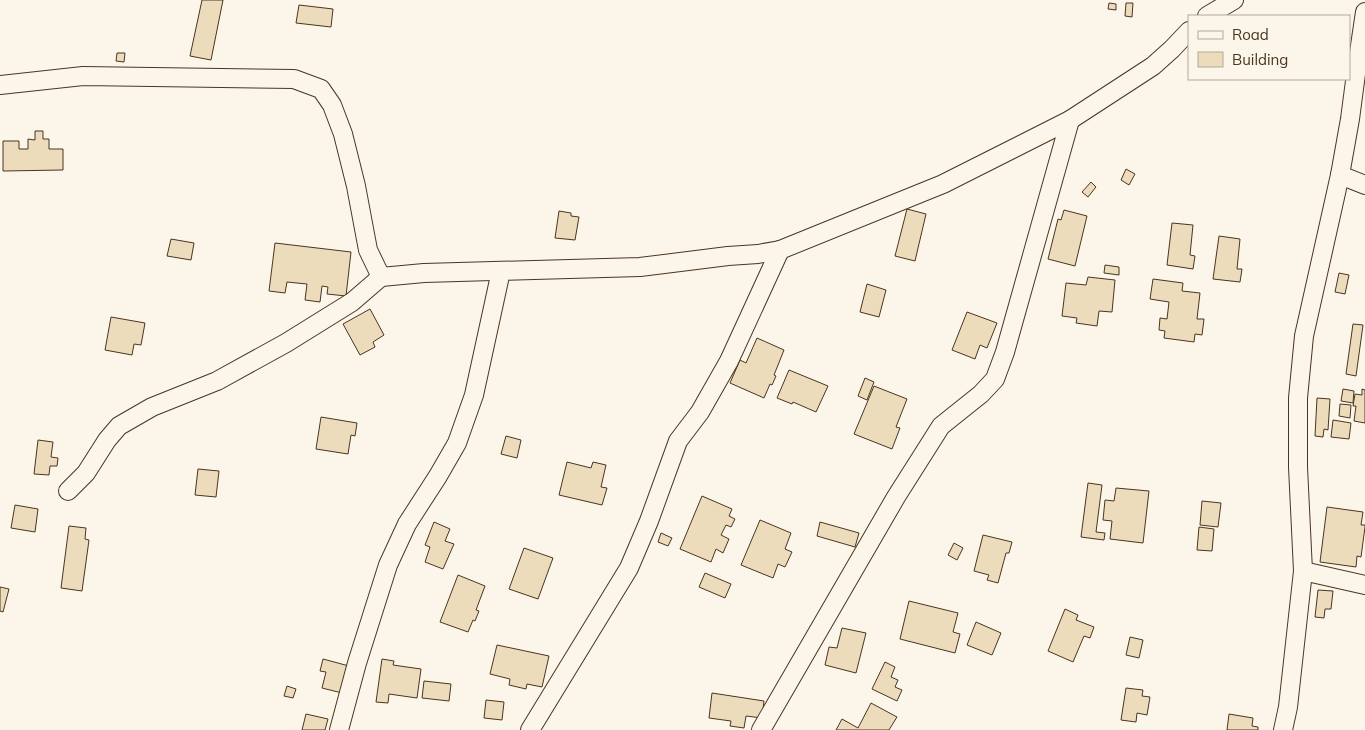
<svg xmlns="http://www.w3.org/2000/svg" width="1365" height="730" viewBox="0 0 1365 730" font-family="Mulish,sans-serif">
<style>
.building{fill:#ecdcbc;stroke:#4a3520}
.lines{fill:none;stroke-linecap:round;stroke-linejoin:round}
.street-casing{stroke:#4a3520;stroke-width:20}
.street{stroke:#fbf6e9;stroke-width:18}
</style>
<rect width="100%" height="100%" fill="#fbf6e9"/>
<g class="building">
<polygon points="202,0 223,0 211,60 190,56"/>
<polygon points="1109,3 1116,4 1116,10 1108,9"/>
<polygon points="1126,3 1133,3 1132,17 1125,16"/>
<polygon points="299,5 333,9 331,27 296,23"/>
<polygon points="117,53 125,53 124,62 116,61"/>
<polygon points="35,131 43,131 43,139 49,139 49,149 63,149 63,170 3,171 3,141 19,141 19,149 28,149 28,139 35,140"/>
<polygon points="1126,169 1135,174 1129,185 1121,180"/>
<polygon points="1091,182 1096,187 1088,197 1082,192"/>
<polygon points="907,209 926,214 915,261 895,256"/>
<polygon points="1064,210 1087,216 1075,266 1048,259 1058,219 1061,220"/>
<polygon points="559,211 571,213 571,216 579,217 575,240 555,238"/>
<polygon points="1172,223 1193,225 1190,255 1195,256 1193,269 1167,265"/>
<polygon points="1219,236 1240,239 1237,269 1242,269 1240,282 1213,279"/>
<polygon points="171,239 194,243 191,260 167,256"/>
<polygon points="275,243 351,252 346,296 327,294 328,287 322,286 320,302 305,300 307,284 287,282 285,293 269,291"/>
<polygon points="1105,265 1119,267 1119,275 1104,273"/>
<polygon points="1339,273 1349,275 1345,294 1335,292"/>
<polygon points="1088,277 1115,280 1112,312 1099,311 1097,326 1076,323 1077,318 1062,316 1066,283 1086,285"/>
<polygon points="1153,279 1183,283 1182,291 1200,293 1197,319 1204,319 1202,335 1195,334 1194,342 1164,338 1165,331 1159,330 1160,318 1167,319 1169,302 1150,299"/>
<polygon points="867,284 886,290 879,317 860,312"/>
<polygon points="370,309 384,335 373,342 375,347 360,355 343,324"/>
<polygon points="967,312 997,323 987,348 980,345 975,359 952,350"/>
<polygon points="111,317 145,323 141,345 134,344 132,355 105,350"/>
<polygon points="1353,324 1363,325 1356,376 1346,374"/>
<polygon points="757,338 784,350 774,375 776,376 772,385 770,384 764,398 730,383 740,360 746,363"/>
<polygon points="789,370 828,386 816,412 793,402 792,404 777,398"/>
<polygon points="865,378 874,382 867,400 858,396"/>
<polygon points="874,386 907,399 896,427 900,428 892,449 854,434"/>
<polygon points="1343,389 1354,391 1353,403 1341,401"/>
<polygon points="1362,389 1365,390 1365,423 1354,421 1356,406 1353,406 1355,394 1362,395"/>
<polygon points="1317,398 1330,399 1328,430 1324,429 1323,437 1315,436"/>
<polygon points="1340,404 1351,405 1350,418 1339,416"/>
<polygon points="321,417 357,423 355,436 351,435 348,454 316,449"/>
<polygon points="1333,420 1351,423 1349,439 1331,437"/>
<polygon points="506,436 521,440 517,458 501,454"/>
<polygon points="38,440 53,442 51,457 58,458 57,466 50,466 49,475 34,474"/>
<polygon points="567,462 591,468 593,462 606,465 601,487 607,488 602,505 559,495"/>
<polygon points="198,469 219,471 216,497 195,495"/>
<polygon points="1088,483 1102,485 1096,532 1105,533 1104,540 1081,537"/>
<polygon points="1116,488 1149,491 1143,543 1110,539 1112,521 1103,520 1105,500 1114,501"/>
<polygon points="702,496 732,509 729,516 735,519 731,527 726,525 721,535 729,539 723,553 716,549 711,562 680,549"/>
<polygon points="1202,501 1221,503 1218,527 1200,525"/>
<polygon points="15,505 38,509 35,532 11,528"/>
<polygon points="1327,507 1363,512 1361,525 1365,525 1365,527 1361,557 1357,556 1356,567 1320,562"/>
<polygon points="760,520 791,533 785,549 792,552 785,567 778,564 773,578 741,565"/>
<polygon points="434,522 450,529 445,541 454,544 443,569 425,562 430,547 425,545"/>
<polygon points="820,522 859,533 855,547 817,536"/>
<polygon points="69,526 86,528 85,539 89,540 82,591 61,588"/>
<polygon points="1199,527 1214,529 1212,551 1197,550"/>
<polygon points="661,533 672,538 668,546 658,542"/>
<polygon points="983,535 1012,542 1009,553 1006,553 998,583 987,580 989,575 974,571"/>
<polygon points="954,543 963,548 957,560 948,555"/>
<polygon points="524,548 553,558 538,599 509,589"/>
<polygon points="705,573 731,584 725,598 699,587"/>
<polygon points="458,575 485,586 476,610 479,611 475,621 473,620 468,632 440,622"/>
<polygon points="0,587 9,589 3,612 0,611"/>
<polygon points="1318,590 1333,591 1331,609 1325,609 1324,618 1315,617"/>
<polygon points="909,601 958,613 953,632 960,634 955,653 900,639"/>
<polygon points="1065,609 1078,615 1076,620 1094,627 1090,638 1084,636 1073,662 1048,651"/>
<polygon points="976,622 1001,633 992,655 967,645"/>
<polygon points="842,628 866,633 856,673 825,665 829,647 837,648"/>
<polygon points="1130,637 1143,640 1139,658 1126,655"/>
<polygon points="497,645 549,656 542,687 527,684 526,689 509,685 510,679 490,674"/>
<polygon points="323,659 349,666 342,693 322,688 326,672 320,671"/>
<polygon points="382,659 394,661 393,665 421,669 417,698 389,694 388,703 376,702"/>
<polygon points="885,662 895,667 891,677 898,680 895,687 902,690 897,701 872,689"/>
<polygon points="424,681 451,684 449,701 422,698"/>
<polygon points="287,686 296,689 293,698 284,696"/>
<polygon points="1126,688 1143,690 1142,696 1150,697 1147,715 1137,713 1136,722 1121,720"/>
<polygon points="712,693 764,701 762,718 746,716 744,728 730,726 731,721 709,718"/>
<polygon points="486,700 504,702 502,720 484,718"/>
<polygon points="871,703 897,717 889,730 836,730 842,719 858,728"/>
<polygon points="306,714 328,719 325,730 302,730"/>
<polygon points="1229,714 1253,718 1252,726 1258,727 1258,730 1227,730"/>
</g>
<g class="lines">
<g class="street-casing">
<g id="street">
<polyline points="1207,16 1234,0"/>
<polyline points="0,85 83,76 294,79 321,89 332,105 343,134 356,186 368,250 381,277 424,273 640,267 728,256 758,254 780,250 943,184 1070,120 1153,66 1172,49 1189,31"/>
<polyline points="1340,175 1365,185"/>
<polyline points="68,491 86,473 107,440 119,426 152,407 217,381 286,343 352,302 381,277"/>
<polyline points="1303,571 1365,585"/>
<polyline points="339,730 357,663 388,565 407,524 438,476 457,443 474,395 501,271"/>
<polyline points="530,730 629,568 649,521 678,441 700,412 729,361 780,250"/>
<polyline points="761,730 896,497 941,426 981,394 995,379 1005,352 1070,120"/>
<polyline points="1283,730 1288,707 1303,571 1298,467 1298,398 1304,336 1340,175 1350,119 1357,66 1365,12"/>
</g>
</g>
<use href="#street" class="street"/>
</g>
<rect x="1188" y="15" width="162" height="65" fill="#fbf6e9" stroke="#b4a999"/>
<rect x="1198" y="31" width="25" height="8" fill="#fbf6e9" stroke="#b4a999"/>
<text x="1232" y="40" font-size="15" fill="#4a3520">Road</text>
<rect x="1198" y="52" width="25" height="15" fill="#ecdcbc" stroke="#b4a999"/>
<text x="1232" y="65" font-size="15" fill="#4a3520">Building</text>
</svg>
